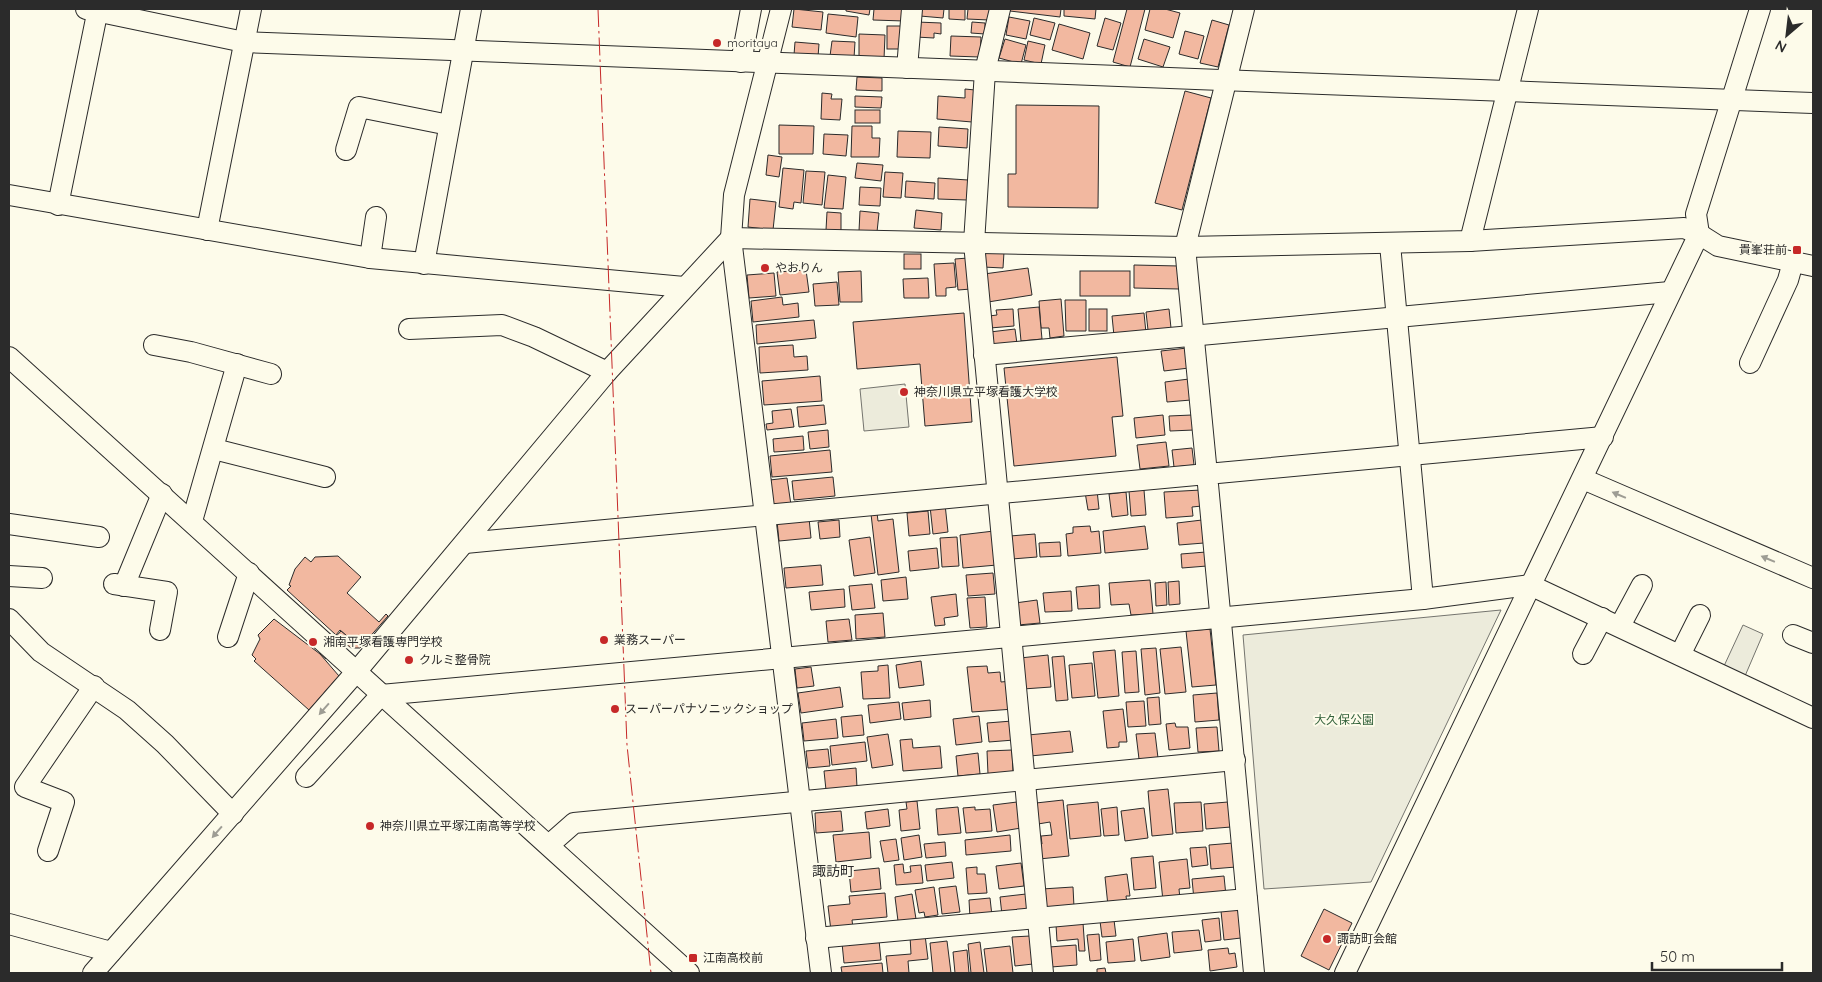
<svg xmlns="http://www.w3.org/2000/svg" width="1822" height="982" viewBox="0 0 1822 982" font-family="Quicksand,'Noto Sans JP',sans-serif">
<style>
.green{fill:#ecebdb;stroke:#74746e}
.building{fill:#f2b8a0;stroke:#2b2b2b}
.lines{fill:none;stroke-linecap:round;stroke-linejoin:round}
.minor-casing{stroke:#2b2b2b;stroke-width:22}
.minor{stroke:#fdfbea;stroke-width:20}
.power{stroke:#c62828;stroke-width:1;stroke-dasharray:18 4 2.5 4;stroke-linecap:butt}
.oneway{fill:#9e9d94}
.poi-dot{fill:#c62828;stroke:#fdfbea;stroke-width:2}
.labels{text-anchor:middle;stroke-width:4;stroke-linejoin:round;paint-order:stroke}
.poi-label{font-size:12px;fill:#2b2b2b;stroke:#fdfbea;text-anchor:start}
.park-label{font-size:12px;fill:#34623c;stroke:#fdfbea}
.neighbourhood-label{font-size:14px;fill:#2b2b2b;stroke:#fdfbea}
</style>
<rect width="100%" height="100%" fill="#fdfbea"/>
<g class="green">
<polygon points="905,384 909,427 864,431 860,389"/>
<polygon points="1501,610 1371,882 1264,889 1243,635"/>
<polygon points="1743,625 1763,634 1745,676 1724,666"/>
</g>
<g class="building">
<polygon points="794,9 823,12 821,30 792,27"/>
<polygon points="846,9 870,9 869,15 846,11"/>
<polygon points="874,9 905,9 904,21 873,20"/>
<polygon points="920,9 944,9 943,18 920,16"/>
<polygon points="949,9 965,9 965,20 949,19"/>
<polygon points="968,9 990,9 989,20 967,19"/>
<polygon points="1011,9 1061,9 1060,17 1010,11"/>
<polygon points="1064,9 1096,9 1095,19 1064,16"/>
<polygon points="1127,9 1145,9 1130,67 1113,62"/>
<polygon points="1150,9 1165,9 1180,13 1173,38 1145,30"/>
<polygon points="828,14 858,17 856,37 826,33"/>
<polygon points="1009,17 1030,21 1026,39 1006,35"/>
<polygon points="1034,18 1055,23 1050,40 1030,35"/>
<polygon points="1105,18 1121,23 1113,50 1097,46"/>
<polygon points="1212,20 1229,25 1218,67 1200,63"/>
<polygon points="917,22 941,23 941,34 934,33 934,38 916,37"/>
<polygon points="972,22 985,23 985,34 971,33"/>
<polygon points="1059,24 1090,33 1083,59 1052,50"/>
<rect x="887" y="26" width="15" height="23"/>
<polygon points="1185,31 1204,36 1198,59 1179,54"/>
<polygon points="859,34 885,35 884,59 859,58"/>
<polygon points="951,36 981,37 980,57 950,56"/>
<polygon points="1005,39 1026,45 1021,64 999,58"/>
<polygon points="1144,39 1170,47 1163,67 1138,59"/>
<polygon points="832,41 855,42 854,58 830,56"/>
<polygon points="1028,41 1045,45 1041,64 1024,60"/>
<polygon points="795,42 819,44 818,57 794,55"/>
<polygon points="857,77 882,78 882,91 856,90"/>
<polygon points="965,89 975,90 972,122 937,119 938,96 965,98"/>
<polygon points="1185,91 1211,98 1182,210 1155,203"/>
<polygon points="822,93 832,94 831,99 842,99 840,120 821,119"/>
<polygon points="855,96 882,97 881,108 855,107"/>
<polygon points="1016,105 1099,106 1098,208 1008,207 1008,174 1016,174"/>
<rect x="855" y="110" width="25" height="13"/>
<polygon points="779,125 814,126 813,154 779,154"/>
<polygon points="852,126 872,126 872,138 880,138 879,157 851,157"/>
<polygon points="939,127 968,129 967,148 938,146"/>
<polygon points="898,131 931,132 930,158 897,157"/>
<polygon points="824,134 848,135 846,156 823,154"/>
<polygon points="768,155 782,157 779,177 766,175"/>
<polygon points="857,163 883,165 881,181 855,178"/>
<polygon points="783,168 804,170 801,203 794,202 793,209 779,207"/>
<polygon points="806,171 825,172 822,205 803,203"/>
<polygon points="885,172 903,173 901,198 883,197"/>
<polygon points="828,175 846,177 843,209 824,208"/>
<polygon points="938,178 968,180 967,200 938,199"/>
<polygon points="906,181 935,183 934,199 905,197"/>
<polygon points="860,187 881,188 880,206 859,205"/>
<polygon points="750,199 776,202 773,230 748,227"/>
<polygon points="916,210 942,213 941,230 914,228"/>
<polygon points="860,211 879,213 877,232 859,231"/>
<polygon points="827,212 841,213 841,231 826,230"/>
<polygon points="984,251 1004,252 1003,268 983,267"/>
<rect x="904" y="254" width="17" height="15"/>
<polygon points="968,258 971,289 958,290 955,259"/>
<polygon points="954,263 956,287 946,288 946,296 936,296 934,264"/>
<polygon points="1134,265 1179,266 1179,289 1134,288"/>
<polygon points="1028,268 1032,295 988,302 984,274"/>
<polygon points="806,270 809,292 780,295 777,272"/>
<polygon points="861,271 862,302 840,302 838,272"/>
<rect x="1080" y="271" width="50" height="25"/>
<polygon points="774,273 776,296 749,298 747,275"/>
<polygon points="928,278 929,298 904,298 903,279"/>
<polygon points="837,282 839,305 815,306 813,284"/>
<polygon points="782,297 783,305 798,303 799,317 753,322 751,301"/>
<polygon points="1061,299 1064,336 1050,338 1049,328 1041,328 1039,301"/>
<polygon points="1065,300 1086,300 1086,331 1066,331"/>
<polygon points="1039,307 1042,339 1021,341 1018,309"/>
<polygon points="1013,309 1014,326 990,328 989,316 997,315 996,310"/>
<rect x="1089" y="309" width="18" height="22"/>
<polygon points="1169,309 1171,328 1148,330 1146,312"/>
<polygon points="964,313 972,422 925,426 920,364 857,369 853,322"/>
<polygon points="1144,313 1146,333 1114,336 1112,316"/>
<polygon points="814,320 816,338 757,344 756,325"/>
<polygon points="1015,329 1017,344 991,347 990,332"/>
<polygon points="793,345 794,357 807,356 808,370 760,373 759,347"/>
<polygon points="1187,348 1189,368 1164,371 1161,351"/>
<polygon points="1117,357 1123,416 1112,417 1116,456 1014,466 1004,368"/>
<polygon points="820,376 822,401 764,405 762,381"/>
<polygon points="1189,379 1191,400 1167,402 1165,382"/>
<polygon points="824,405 826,424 799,427 797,407"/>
<polygon points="791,409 794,427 767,430 766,424 773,423 772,411"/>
<polygon points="1163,415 1165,435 1136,438 1134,418"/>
<polygon points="1192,415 1194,430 1170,431 1169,416"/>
<polygon points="828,430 829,447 810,449 808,432"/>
<polygon points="803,436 804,450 774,452 773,439"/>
<polygon points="1166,442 1169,466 1140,469 1137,445"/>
<polygon points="1192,448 1194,465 1174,467 1172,450"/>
<polygon points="830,450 832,472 772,477 770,456"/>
<polygon points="833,477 835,496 794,500 792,481"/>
<polygon points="787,478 791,505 773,507 770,480"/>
<polygon points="1097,490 1099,509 1088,510 1085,492"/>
<polygon points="1144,490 1146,515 1131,516 1129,491"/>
<polygon points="1201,490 1202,506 1192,507 1193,516 1166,518 1164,492"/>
<polygon points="1126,492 1128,515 1112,517 1109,494"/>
<polygon points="945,504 948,532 933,534 930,506"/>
<polygon points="928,511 930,534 909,536 907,513"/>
<polygon points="877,513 878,521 893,519 899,572 878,575 871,514"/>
<polygon points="809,518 811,538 779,541 777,521"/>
<polygon points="839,520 840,537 820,539 818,522"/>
<polygon points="1202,520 1204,543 1179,545 1177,523"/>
<polygon points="1090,526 1091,532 1099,531 1101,553 1068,556 1066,534 1073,533 1073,527"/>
<polygon points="1145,526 1148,549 1105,553 1103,531"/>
<polygon points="994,531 997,565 963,568 960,535"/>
<polygon points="1035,534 1037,557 1012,559 1010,536"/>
<polygon points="870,537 875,573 854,576 849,540"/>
<polygon points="957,537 959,566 942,567 940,538"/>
<polygon points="1060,542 1061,556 1040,557 1039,543"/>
<polygon points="937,548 939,568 910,571 908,551"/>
<polygon points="1206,552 1207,566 1182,568 1181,554"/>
<polygon points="338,556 361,577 347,593 379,622 386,614 388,616 360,648 351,648 345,643 349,638 340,630 336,635 287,590 291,586 289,585 295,569 305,557 311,562 315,557"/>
<polygon points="821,565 823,585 786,588 784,568"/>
<polygon points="993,573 995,594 968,596 966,575"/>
<polygon points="906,577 908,599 883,601 881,580"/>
<polygon points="1150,580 1153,614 1131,615 1129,604 1111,605 1109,583"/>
<polygon points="1179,581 1180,604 1169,605 1168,582"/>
<polygon points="1166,582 1167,605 1156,606 1155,583"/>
<polygon points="872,584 875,608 852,610 849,586"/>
<polygon points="1099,585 1100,608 1078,609 1076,587"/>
<polygon points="844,589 845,607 811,610 809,592"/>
<polygon points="1071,591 1072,611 1045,612 1043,593"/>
<polygon points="956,594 958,616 944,618 945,625 935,626 931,597"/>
<polygon points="985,597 987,627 970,628 967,598"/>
<polygon points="1037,600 1040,623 1018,625 1015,603"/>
<polygon points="883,613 885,637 856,639 855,615"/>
<polygon points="274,619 320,654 339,676 309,710 254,661 256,659 252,655 260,639 258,635"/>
<polygon points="849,619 852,640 828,642 826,621"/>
<polygon points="1210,629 1216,685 1192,687 1186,631"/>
<polygon points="341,631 347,636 326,659 320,654"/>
<polygon points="1181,647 1186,692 1165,694 1160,649"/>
<polygon points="1156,648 1160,693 1145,695 1141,649"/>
<polygon points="1115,650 1119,696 1098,698 1093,652"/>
<polygon points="1136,651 1139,692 1125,693 1122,652"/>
<polygon points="1048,655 1051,687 1023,689 1020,658"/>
<polygon points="1064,656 1068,700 1056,701 1052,657"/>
<polygon points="921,661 924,685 899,688 896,665"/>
<polygon points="1092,663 1095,696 1072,698 1069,665"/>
<polygon points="888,665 890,698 863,699 861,672 878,671 878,666"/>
<polygon points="987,666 988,673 1000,672 1001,682 1011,681 1014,709 972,712 967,667"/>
<polygon points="811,667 814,686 797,688 795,669"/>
<polygon points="840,687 843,707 801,713 798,693"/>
<polygon points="1217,693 1219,720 1195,722 1193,695"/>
<polygon points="1159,697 1161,724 1149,725 1147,698"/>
<polygon points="930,700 931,717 904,720 902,703"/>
<polygon points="1144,701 1146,726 1128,727 1126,702"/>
<polygon points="899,702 901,719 870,723 868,705"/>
<polygon points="1123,709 1127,742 1119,742 1119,747 1107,748 1103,711"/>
<polygon points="862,715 864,735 843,737 841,717"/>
<polygon points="979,716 982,742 956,745 953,719"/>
<polygon points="836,719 838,738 804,741 802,723"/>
<polygon points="1012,721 1014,740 989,742 987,723"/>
<polygon points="1175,723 1176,727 1188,727 1190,748 1169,750 1166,724"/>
<polygon points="1217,727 1219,751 1198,752 1196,728"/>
<polygon points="1070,731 1073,752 1030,756 1028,735"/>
<polygon points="1155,733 1158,758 1139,759 1136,734"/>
<polygon points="888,734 893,765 872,768 867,737"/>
<polygon points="912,739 913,748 940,746 942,768 903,771 900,740"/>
<polygon points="865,742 867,761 832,765 830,746"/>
<polygon points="828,749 830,766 808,768 806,751"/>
<polygon points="1012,750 1013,772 988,774 987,751"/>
<polygon points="978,753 980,774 958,776 956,756"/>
<polygon points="856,768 857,787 826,790 824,771"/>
<polygon points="1168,789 1173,834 1152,836 1148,791"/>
<polygon points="1063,800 1069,856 1039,859 1037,844 1042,844 1041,836 1052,835 1050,822 1038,824 1036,803"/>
<polygon points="917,801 920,829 901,831 899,810 907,809 906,802"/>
<polygon points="1017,802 1021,828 997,832 993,805"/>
<polygon points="1098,802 1101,836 1070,839 1067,805"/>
<polygon points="1201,802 1203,831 1176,833 1174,803"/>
<polygon points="1228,802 1231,827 1206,829 1204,804"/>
<polygon points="958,807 961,833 938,835 936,809"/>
<polygon points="975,807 975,810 990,809 992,831 966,833 963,808"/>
<polygon points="1117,807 1119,835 1104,836 1101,809"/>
<polygon points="1144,808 1148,838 1125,841 1121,811"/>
<polygon points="888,809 890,826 867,829 865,812"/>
<polygon points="841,811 843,831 816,833 815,813"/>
<polygon points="869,832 871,858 836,862 833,835"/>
<polygon points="919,835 922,857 904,860 901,838"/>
<polygon points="1010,835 1011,851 966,855 965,840"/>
<polygon points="896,839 899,860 884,862 880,841"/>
<polygon points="945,842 946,856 926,858 924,844"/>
<polygon points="1233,843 1236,867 1211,869 1209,845"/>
<polygon points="1206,847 1208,865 1192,867 1190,848"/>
<polygon points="1153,856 1156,888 1134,890 1131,858"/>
<polygon points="1187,859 1190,888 1179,889 1180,899 1163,901 1159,862"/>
<polygon points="952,862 954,878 927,881 925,865"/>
<polygon points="1021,863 1024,886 999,889 996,866"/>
<polygon points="903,864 904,873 911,872 910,866 921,865 923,883 896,885 894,865"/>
<polygon points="977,867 977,874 985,874 987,893 968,894 966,868"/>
<polygon points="879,868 881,889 851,892 849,871"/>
<polygon points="1127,874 1130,896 1126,896 1127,903 1108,906 1105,877"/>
<polygon points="1224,876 1226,896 1194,900 1192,879"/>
<polygon points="956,886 960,912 942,914 939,888"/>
<polygon points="934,887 938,915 925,917 924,912 919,913 915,890"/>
<polygon points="1073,887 1074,907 1044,910 1042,889"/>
<polygon points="885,893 887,917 852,920 853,928 831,931 828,906 850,904 849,896"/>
<polygon points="912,894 916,919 898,921 895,897"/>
<polygon points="1026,894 1028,912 1002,915 1000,897"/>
<polygon points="990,898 992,916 970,918 969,900"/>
<polygon points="1238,909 1241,938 1224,940 1221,911"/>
<polygon points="1324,909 1352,923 1329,970 1301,956"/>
<polygon points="1219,918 1221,940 1205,942 1202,920"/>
<polygon points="1114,920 1116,936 1102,937 1100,921"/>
<polygon points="1083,923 1085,951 1079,951 1078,939 1057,941 1056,925"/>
<polygon points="1199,930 1202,950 1174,953 1172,932"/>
<polygon points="1167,933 1170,957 1141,961 1138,937"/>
<polygon points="1099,934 1101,960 1090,961 1087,935"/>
<polygon points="925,935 928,959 908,961 909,973 888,973 886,956 911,954 910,936"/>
<polygon points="1030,936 1033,964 1015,966 1012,937"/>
<polygon points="1133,939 1135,961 1108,963 1106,942"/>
<polygon points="879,940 881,960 844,963 842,943"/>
<polygon points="947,941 951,973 933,973 930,943"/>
<polygon points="980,942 984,973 971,973 968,944"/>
<polygon points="1076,945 1077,965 1051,967 1049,947"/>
<polygon points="1010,946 1013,973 987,973 984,949"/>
<polygon points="1228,948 1229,954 1235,953 1237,967 1210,971 1208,950"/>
<polygon points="967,950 969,973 955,973 953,952"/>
<polygon points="882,963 883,973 842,973 841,967"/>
<polygon points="1105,968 1106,973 1097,973 1097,969"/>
</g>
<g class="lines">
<g class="minor-casing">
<g id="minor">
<polyline points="86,9 244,42 1813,103"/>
<polyline points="781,9 734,195 731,238 821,973"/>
<polyline points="1000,9 985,71 974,243 1043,973"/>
<polyline points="741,62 751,9"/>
<polyline points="907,68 912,9"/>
<polyline points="346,150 359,107 449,125"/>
<polyline points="9,195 370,258 684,287"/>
<polyline points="58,205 98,9"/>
<polyline points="207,230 251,9"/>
<polyline points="1470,241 1528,9"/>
<polyline points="1390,244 1423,599"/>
<polyline points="370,258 376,217"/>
<polyline points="424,264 471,9"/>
<polyline points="409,329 502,325 534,337 607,372"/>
<polyline points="154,345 191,352 271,374"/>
<polyline points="984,355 1670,292"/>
<polyline points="9,357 689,973"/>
<polyline points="1750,363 1788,280 1793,262"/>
<polyline points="214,449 325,477"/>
<polyline points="1583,479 1813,578"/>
<polyline points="192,521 237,364"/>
<polyline points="9,524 99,537"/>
<polyline points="465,543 1207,474 1185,247 1244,9"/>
<polyline points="9,576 42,578"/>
<polyline points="114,584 167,592 160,630"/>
<polyline points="124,586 162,494"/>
<polyline points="9,619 41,652 127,710 165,744 233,814"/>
<polyline points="1620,626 1642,585"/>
<polyline points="1793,635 1813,643"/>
<polyline points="228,637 249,573"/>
<polyline points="1583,654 1602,618"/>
<polyline points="1680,655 1700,615"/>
<polyline points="306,777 381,695 1423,599 1530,585 1813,718"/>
<polyline points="549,845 574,823 1235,760"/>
<polyline points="48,851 64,802 25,787 94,686"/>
<polyline points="9,924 111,952"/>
<polyline points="816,938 1247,899"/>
<polyline points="93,973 356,672 607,372 731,238 1185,247 1470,241 1684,228 1699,234 1718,246 1813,266"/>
<polyline points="1254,973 1207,474 1603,437"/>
<polyline points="1345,973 1699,234 1696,214 1760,9"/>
</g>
</g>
<use href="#minor" class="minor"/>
<polyline class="power" points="598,9 627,745 651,973"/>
</g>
<defs><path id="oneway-solid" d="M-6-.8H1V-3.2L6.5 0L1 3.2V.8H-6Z" transform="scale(1.25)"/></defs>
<g class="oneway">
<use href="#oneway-solid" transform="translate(1619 495) rotate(-157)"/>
<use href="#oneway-solid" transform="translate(1768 559) rotate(-157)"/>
<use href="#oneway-solid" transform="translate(324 709) rotate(131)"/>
<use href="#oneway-solid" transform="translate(217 832) rotate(131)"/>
</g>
<g class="poi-dot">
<circle cx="717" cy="43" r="5"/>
<rect x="1792" y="245" width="10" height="10" rx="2.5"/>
<circle cx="765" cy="268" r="5"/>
<circle cx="904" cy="392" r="5"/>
<circle cx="604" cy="640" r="5"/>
<circle cx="313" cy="642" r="5"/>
<circle cx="409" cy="660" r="5"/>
<circle cx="615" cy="709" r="5"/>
<circle cx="370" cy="826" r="5"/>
<circle cx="1327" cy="939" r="5"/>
<rect x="688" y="953" width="10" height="10" rx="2.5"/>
</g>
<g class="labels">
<g class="poi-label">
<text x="727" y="47">moritaya</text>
<text x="1787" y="254" text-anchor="end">貴峯荘前</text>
<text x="775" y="272">やおりん</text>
<text x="914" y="396">神奈川県立平塚看護大学校</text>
<text x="614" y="644">業務スーパー</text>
<text x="323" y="646">湘南平塚看護専門学校</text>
<text x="419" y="664">クルミ整骨院</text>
<text x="625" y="713">スーパーパナソニックショップ</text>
<text x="380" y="830">神奈川県立平塚江南高等学校</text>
<text x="1337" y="943">諏訪町会館</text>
<text x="703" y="962">江南高校前</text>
</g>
<g class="park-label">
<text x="1344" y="724">大久保公園</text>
</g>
<g class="neighbourhood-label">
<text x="833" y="876">諏訪町</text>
</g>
</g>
<rect width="1822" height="982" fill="none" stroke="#2b2b2b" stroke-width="20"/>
<g transform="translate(1787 35) rotate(208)" stroke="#fdfbea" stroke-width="4" paint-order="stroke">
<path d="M0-4L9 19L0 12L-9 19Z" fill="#2b2b2b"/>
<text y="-8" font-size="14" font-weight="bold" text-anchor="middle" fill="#2b2b2b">N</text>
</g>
<path d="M1652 962v8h130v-8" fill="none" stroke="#2b2b2b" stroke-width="2.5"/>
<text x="1660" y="962" font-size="15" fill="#2b2b2b" stroke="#fdfbea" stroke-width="4" paint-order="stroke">50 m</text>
</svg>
